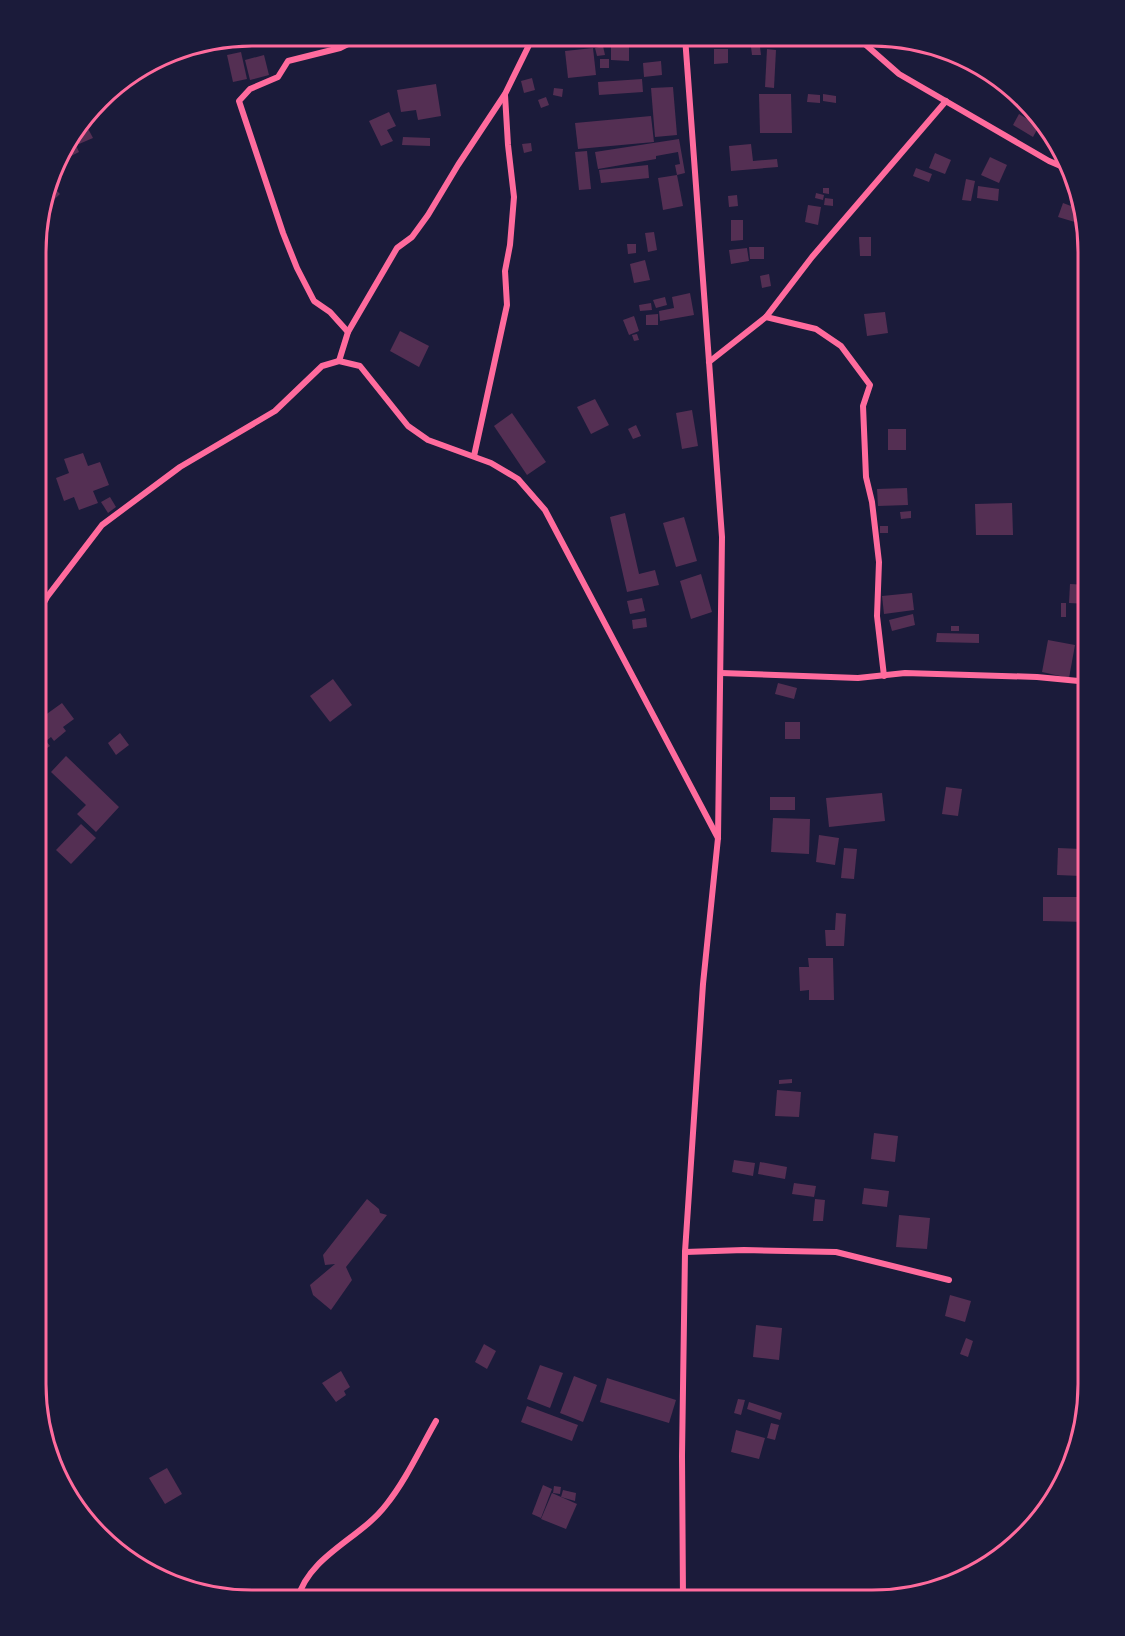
<svg xmlns="http://www.w3.org/2000/svg" width="1125" height="1636" viewBox="0 0 1125 1636" font-family="'IBM Plex Serif',serif">
<style>
.building{fill:#542f53}
.lines{fill:none;stroke-linecap:round;stroke-linejoin:round}
.minor{stroke:#ff6b9d;stroke-width:6}
.rim{fill:none;stroke:#ff6b9d;stroke-width:3}
</style>
<rect width="100%" height="100%" fill="#1b1b3a"/>
<g class="building">
<polygon points="611,42 629,43 629,61 611,60"/>
<polygon points="603,46 605,55 597,56 595,48"/>
<polygon points="751,47 760,47 761,55 752,55"/>
<polygon points="593,48 596,75 568,78 565,51"/>
<polygon points="714,49 728,49 728,63 714,64"/>
<polygon points="767,49 776,50 774,88 765,87"/>
<polygon points="241,52 247,79 233,82 227,55"/>
<polygon points="264,55 269,75 250,80 245,60"/>
<rect x="600" y="59" width="9" height="9"/>
<polygon points="661,61 662,75 644,77 643,63"/>
<polygon points="532,78 535,90 524,93 521,81"/>
<polygon points="642,79 643,92 599,95 598,82"/>
<polygon points="436,84 441,116 418,120 416,110 401,112 397,90"/>
<polygon points="673,87 677,135 655,137 651,88"/>
<polygon points="554,88 563,89 562,97 553,95"/>
<polygon points="759,94 791,94 792,133 760,133"/>
<polygon points="808,94 820,95 820,103 807,102"/>
<polygon points="823,94 836,96 836,103 823,101"/>
<polygon points="546,97 549,105 541,108 538,100"/>
<polygon points="389,112 396,126 387,130 393,141 381,146 369,121"/>
<polygon points="1019,114 1039,126 1033,137 1013,125"/>
<polygon points="651,116 654,142 578,149 575,123"/>
<polygon points="84,121 93,138 79,144 74,134"/>
<polygon points="403,137 430,138 430,146 402,145"/>
<polygon points="679,139 685,173 677,175 675,165 680,164 678,152 656,156 656,159 598,169 595,152"/>
<polygon points="75,143 79,152 67,158 64,148"/>
<polygon points="531,143 532,151 524,153 522,144"/>
<polygon points="751,144 753,161 777,159 778,167 731,171 729,146"/>
<polygon points="587,151 591,189 579,190 575,152"/>
<polygon points="935,153 951,160 945,174 929,168"/>
<polygon points="990,157 1007,165 999,183 981,175"/>
<polygon points="648,165 649,178 601,183 599,170"/>
<polygon points="916,168 932,174 929,182 913,176"/>
<polygon points="677,175 683,206 663,210 658,178"/>
<polygon points="966,179 975,181 971,201 962,200"/>
<polygon points="51,185 60,194 43,210"/>
<polygon points="978,186 999,189 998,201 977,198"/>
<polygon points="823,188 829,188 829,194 823,193"/>
<polygon points="816,193 824,195 823,200 815,198"/>
<polygon points="737,195 738,206 729,207 728,196"/>
<polygon points="825,198 833,199 833,206 824,205"/>
<polygon points="1063,203 1079,209 1080,215 1078,223 1058,217"/>
<polygon points="808,205 821,207 818,225 805,222"/>
<polygon points="731,220 743,220 743,240 731,241"/>
<polygon points="654,232 657,250 648,252 645,233"/>
<polygon points="859,237 871,237 871,256 860,256"/>
<polygon points="627,244 636,244 636,253 628,254"/>
<polygon points="749,247 764,247 764,259 750,259"/>
<polygon points="747,248 749,261 731,264 729,250"/>
<polygon points="645,260 650,280 634,283 630,264"/>
<polygon points="769,274 771,286 762,288 760,276"/>
<polygon points="690,293 694,315 660,321 659,311 674,308 672,297"/>
<polygon points="665,297 667,305 656,308 653,300"/>
<polygon points="651,303 652,310 640,311 639,305"/>
<polygon points="885,312 888,333 867,336 864,314"/>
<polygon points="658,314 658,325 646,325 646,315"/>
<polygon points="634,316 639,331 629,335 623,320"/>
<polygon points="400,331 429,346 419,367 390,351"/>
<polygon points="637,334 639,340 634,341 632,335"/>
<polygon points="595,399 609,425 591,434 577,407"/>
<polygon points="692,410 698,446 682,449 676,413"/>
<polygon points="512,413 546,462 527,475 494,426"/>
<polygon points="636,425 641,436 633,439 628,429"/>
<rect x="888" y="429" width="18" height="21"/>
<polygon points="83,453 88,466 100,462 109,485 93,491 98,503 79,510 74,497 64,501 56,478 69,473 64,459"/>
<polygon points="907,488 908,505 878,506 877,489"/>
<polygon points="110,497 116,507 108,513 101,502"/>
<polygon points="1012,503 1013,535 976,535 975,504"/>
<polygon points="911,511 911,518 901,519 900,512"/>
<polygon points="625,513 639,574 655,570 659,585 627,592 610,517"/>
<polygon points="684,517 697,561 676,567 663,523"/>
<rect x="880" y="526" width="8" height="7"/>
<polygon points="701,574 712,612 691,619 680,581"/>
<polygon points="1070,584 1089,585 1088,604 1069,603"/>
<polygon points="912,593 914,610 884,614 882,596"/>
<polygon points="642,598 645,611 630,614 627,601"/>
<rect x="1061" y="603" width="5" height="14"/>
<polygon points="913,614 915,625 892,631 889,620"/>
<polygon points="646,618 647,627 633,629 632,620"/>
<rect x="951" y="626" width="8" height="5"/>
<polygon points="937,633 979,634 979,643 936,642"/>
<polygon points="1048,640 1075,645 1069,678 1042,672"/>
<polygon points="333,679 352,705 330,722 310,696"/>
<polygon points="778,683 797,688 794,699 775,694"/>
<polygon points="62,703 74,719 63,727 66,731 54,741 51,737 46,741 50,746 37,755 37,721"/>
<rect x="785" y="722" width="15" height="17"/>
<polygon points="120,733 129,745 116,755 108,743"/>
<polygon points="66,756 119,807 96,832 77,814 86,805 51,772"/>
<polygon points="946,787 962,789 958,816 942,814"/>
<polygon points="882,793 885,821 829,827 826,798"/>
<rect x="770" y="797" width="25" height="13"/>
<polygon points="773,818 810,819 809,854 771,852"/>
<polygon points="81,824 96,838 71,864 56,850"/>
<polygon points="819,835 839,838 835,865 816,862"/>
<polygon points="844,848 857,849 854,879 841,878"/>
<polygon points="1058,848 1082,849 1081,876 1057,875"/>
<polygon points="1043,897 1089,897 1089,922 1043,921"/>
<polygon points="836,913 846,914 844,946 826,946 825,930 835,930"/>
<polygon points="808,958 833,958 834,1000 809,1000 809,990 800,991 799,967 809,967"/>
<polygon points="792,1079 792,1083 779,1084 779,1080"/>
<polygon points="777,1090 801,1092 799,1117 775,1116"/>
<polygon points="874,1133 898,1136 895,1162 871,1159"/>
<polygon points="734,1160 755,1163 753,1176 732,1172"/>
<polygon points="760,1162 787,1167 785,1179 758,1174"/>
<polygon points="794,1183 816,1186 814,1197 792,1194"/>
<polygon points="864,1188 889,1191 887,1207 862,1204"/>
<polygon points="367,1199 379,1209 380,1213 387,1215 346,1267 352,1280 331,1310 313,1295 310,1285 335,1264 325,1265 323,1255"/>
<polygon points="815,1199 825,1200 823,1221 813,1221"/>
<polygon points="899,1215 930,1218 927,1249 896,1247"/>
<polygon points="950,1295 971,1301 965,1322 945,1316"/>
<polygon points="756,1325 782,1328 779,1360 753,1357"/>
<polygon points="966,1338 973,1341 968,1357 960,1354"/>
<polygon points="484,1344 496,1351 487,1369 475,1362"/>
<polygon points="540,1365 563,1373 550,1408 527,1399"/>
<polygon points="341,1371 350,1387 344,1391 346,1395 336,1402 322,1383"/>
<polygon points="574,1376 597,1385 583,1422 560,1413"/>
<polygon points="607,1378 676,1400 669,1423 600,1402"/>
<polygon points="738,1399 745,1400 741,1415 734,1413"/>
<polygon points="749,1402 782,1413 780,1420 747,1409"/>
<polygon points="527,1406 578,1425 572,1441 521,1422"/>
<polygon points="771,1423 779,1425 775,1440 767,1438"/>
<polygon points="736,1430 765,1438 759,1459 731,1452"/>
<polygon points="167,1468 182,1494 165,1504 149,1478"/>
<polygon points="543,1485 552,1489 541,1518 532,1514"/>
<polygon points="554,1486 561,1487 560,1494 553,1493"/>
<polygon points="563,1490 576,1493 575,1501 561,1497"/>
<polygon points="552,1493 577,1504 566,1529 541,1519"/>
</g>
<g class="lines">
<g class="minor">
<polyline points="858,38 899,74 1049,161 1070,170"/>
<polyline points="766,317 816,329 841,346 870,385 863,406 866,477 872,502 879,562 877,616 884,676"/>
<polyline points="348,332 330,312 314,301 297,268 283,233 239,101 250,89 278,77 288,61 340,48 364,36"/>
<polyline points="339,361 348,332 397,248 412,237 428,215 458,165 505,94 533,37"/>
<polyline points="709,362 766,317 812,257 946,101"/>
<polyline points="474,456 507,305 505,271 510,245 514,197 508,145 505,95"/>
<polyline points="37,615 47,597 102,525 180,467 275,411 322,366 339,361 360,366 408,426 428,440 491,463 518,479 545,510 718,838"/>
<polyline points="721,673 858,678 905,673 1037,677 1089,682"/>
<polyline points="685,1252 744,1250 836,1252 949,1280"/>
<path d="M 298,1598 C 309,1556 361,1538 386,1505 C 406,1480 420,1449 436,1421"/>
<polyline points="683,1599 682,1456 685,1252 703,984 718,838 722,537 685,37"/>
</g>
</g>
<path d="M0 0H1125V1636H0ZM252 46H872A206 206 0 0 1 1078 252V1384A206 206 0 0 1 872 1590H252A206 206 0 0 1 46 1384V252A206 206 0 0 1 252 46Z" fill="#1b1b3a" fill-rule="evenodd"/>
<path class="rim" d="M252 46H872A206 206 0 0 1 1078 252V1384A206 206 0 0 1 872 1590H252A206 206 0 0 1 46 1384V252A206 206 0 0 1 252 46Z"/>
</svg>
